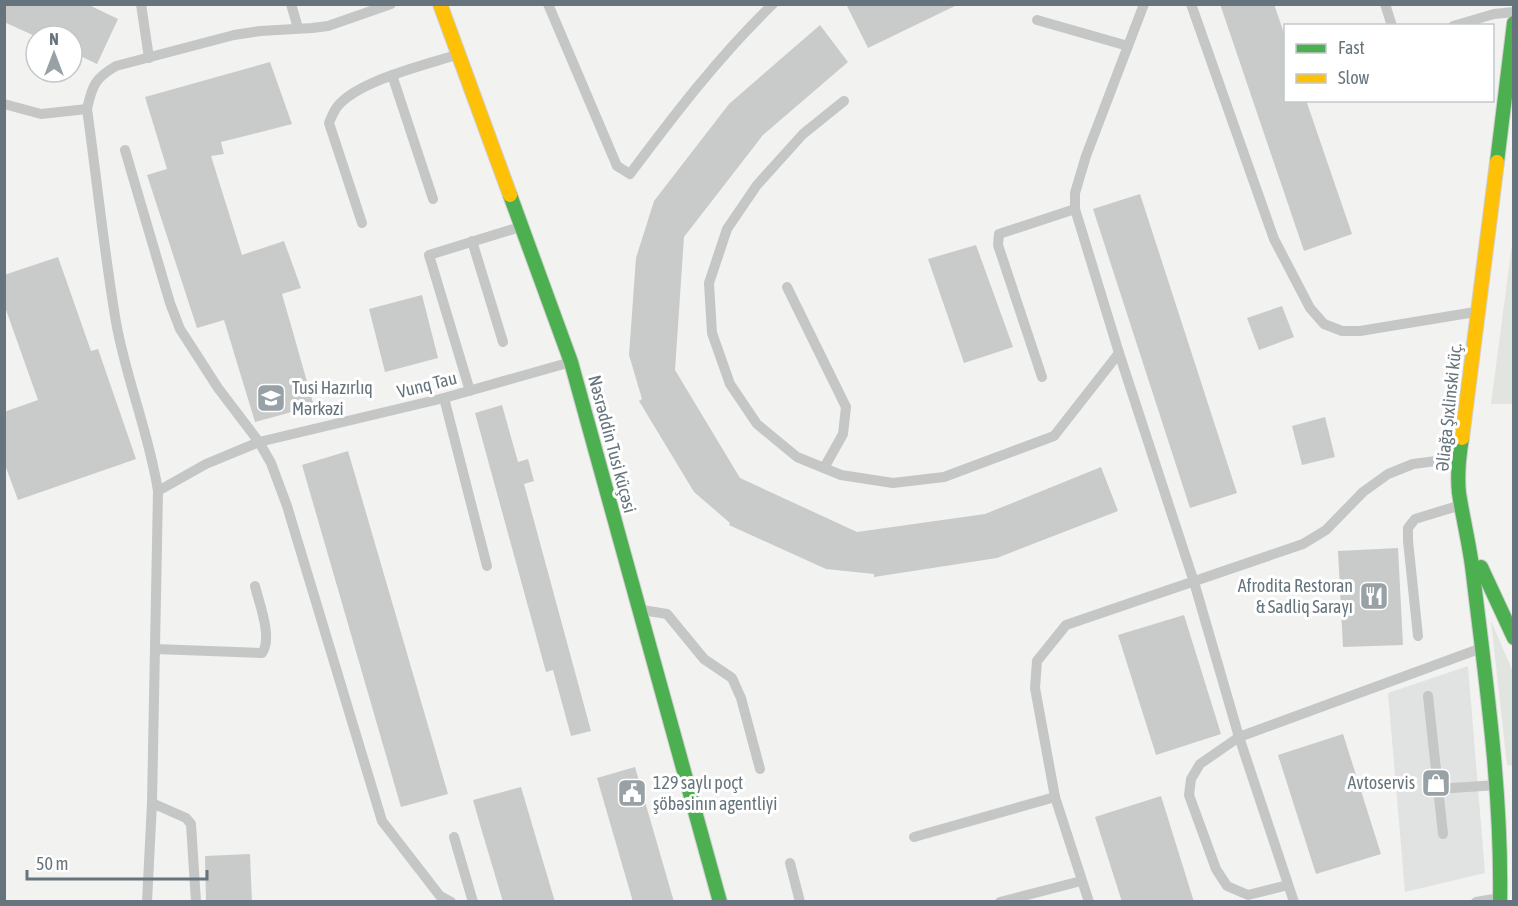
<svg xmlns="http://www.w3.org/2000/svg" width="1518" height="906" viewBox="0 0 1518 906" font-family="'Asap Condensed',sans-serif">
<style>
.built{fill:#e1e2e2}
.green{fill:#e1e4df}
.building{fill:#c9caca}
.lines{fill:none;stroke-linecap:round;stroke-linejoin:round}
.fast-casing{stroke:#cecfcf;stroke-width:16}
.slow-casing{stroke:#cecfcf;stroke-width:16}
.lane{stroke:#c5c6c6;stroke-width:10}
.fast{stroke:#4caf50;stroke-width:14}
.slow{stroke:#ffc107;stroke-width:14}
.labels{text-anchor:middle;stroke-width:6;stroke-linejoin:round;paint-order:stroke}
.street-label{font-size:18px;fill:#66757d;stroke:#fff}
.poi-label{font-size:18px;fill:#66757d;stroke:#fff;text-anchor:start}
</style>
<rect width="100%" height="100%" fill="#f2f2f1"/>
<polygon class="built" points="1468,666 1485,873 1405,892 1388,693"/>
<g class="green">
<polygon points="1513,237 1513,404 1491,404"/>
<polygon points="1491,621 1513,672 1513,766 1507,765"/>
</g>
<g class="building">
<polygon points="4,4 87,4 118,19 97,64 72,52 72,36 35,36 4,22"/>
<polygon points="846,4 959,4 868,48"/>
<polygon points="1220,4 1274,4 1286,39 1286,100 1306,100 1352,234 1304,251"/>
<polygon points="820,25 848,62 763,135 684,237 675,370 740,478 857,532 985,514 1101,467 1118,511 997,558 874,577 874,574 826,569 729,525 730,523 694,492 639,401 642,399 629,355 636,258 654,201 729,104"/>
<polygon points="270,62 292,124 221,142 224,154 211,156 242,255 284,241 301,288 282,294 314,406 255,422 224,320 197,328 147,175 167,169 145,97"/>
<polygon points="1140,194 1237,493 1190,508 1093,209"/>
<polygon points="976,245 1013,347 964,363 928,259"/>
<polygon points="58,257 91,351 98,349 136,459 18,500 4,462 4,412 38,400 4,304 4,275"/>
<polygon points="422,295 438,358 385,372 369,309"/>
<polygon points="1282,306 1294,337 1259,350 1247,318"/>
<polygon points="502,405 518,462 528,459 534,481 524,484 591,731 571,736 553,670 546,672 475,413"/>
<polygon points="1325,417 1335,457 1302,465 1292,426"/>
<polygon points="348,451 448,794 401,807 302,465"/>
<polygon points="1398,548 1403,645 1343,647 1338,551"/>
<polygon points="1184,615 1221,734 1156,755 1118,635"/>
<polygon points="1343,734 1381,854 1316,874 1278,755"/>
<polygon points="635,767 674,902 633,902 597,778"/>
<polygon points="521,787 555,902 503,902 481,828 473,800"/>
<polygon points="1161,796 1194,902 1122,902 1095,817"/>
<polygon points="250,854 252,902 206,902 205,856"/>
</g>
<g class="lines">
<g class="fast-casing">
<g id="fast">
<polyline points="1497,162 1514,23"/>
<polyline points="510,195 571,362 720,902"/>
<path d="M 1462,438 C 1459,456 1457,475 1459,493 C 1463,520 1470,546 1473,574 C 1486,683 1502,792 1500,902"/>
<polyline points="1481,567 1514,638"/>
</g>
</g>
<g class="slow-casing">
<g id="slow">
<polyline points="440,4 510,195"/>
<polyline points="1462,438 1497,162"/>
</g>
</g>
<g class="lane">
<polyline points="141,4 149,58"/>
<polyline points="291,4 298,28"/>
<path d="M 548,4 L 617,166 L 630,174 C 674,115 720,55 773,4"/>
<polyline points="1144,4 1086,156 1075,193 1075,209 1119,353 1194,582 1239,737 1294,902"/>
<polyline points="1191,4 1274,239 1310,308 1324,324 1342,331 1360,331 1475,312"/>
<polyline points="1385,4 1392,26"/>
<polyline points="1037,20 1128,46"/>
<polyline points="1453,26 1494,14 1514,12"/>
<polyline points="392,75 433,199"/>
<polyline points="844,101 803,134 757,185 727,229 709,283 712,333 730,384 757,424 797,457 841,475 893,483 944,477 1054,436 1119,353"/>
<polyline points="4,104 41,114 87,109"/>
<polyline points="125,150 170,303 180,329 218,388 259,442 271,463 287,506 382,821 440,896 451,902"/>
<path d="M 362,223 L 329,123 C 331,118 334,111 337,107 C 357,81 425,65 456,55"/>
<polyline points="472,241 503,342"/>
<polyline points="787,287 846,407 843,434 824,468"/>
<polyline points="1042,377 998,245 999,234 1075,209"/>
<polyline points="470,391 429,255 520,227"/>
<polyline points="444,398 487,566"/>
<polyline points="158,491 206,464 259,442 444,398 571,362"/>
<polyline points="642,610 667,614 704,659 732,678 741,698 760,769"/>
<polyline points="1418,636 1408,541 1408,528 1415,519 1461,505"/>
<path d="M 155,649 L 262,653 C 273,638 259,603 255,586"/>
<polyline points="1428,696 1443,834"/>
<polyline points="1437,789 1497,785"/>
<polyline points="152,803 186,818 191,824 196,902"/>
<polyline points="454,837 473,902"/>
<polyline points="914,837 1055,797"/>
<polyline points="790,863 800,902"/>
<polyline points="1288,885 1248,895 1227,886 1216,869 1189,795 1191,779 1200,764 1239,737 1479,649"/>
<path d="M 147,902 L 152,803 L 158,491 C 149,433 126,379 116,322 C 104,252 97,180 87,109 C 92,86 95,78 116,66 L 234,35 L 260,31 L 312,28 L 328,26 L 391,4"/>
<polyline points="1000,902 1081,881"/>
<polyline points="1089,902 1055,797 1035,688 1037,661 1066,625 1303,544 1326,530 1363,492 1388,474 1413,464 1459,458"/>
<polyline points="1476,902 1500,898"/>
</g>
<use href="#fast" class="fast"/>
<use href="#slow" class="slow"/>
</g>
<defs>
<g id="university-square" transform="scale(1.5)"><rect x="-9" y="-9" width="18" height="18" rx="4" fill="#97a1a6" stroke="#fff"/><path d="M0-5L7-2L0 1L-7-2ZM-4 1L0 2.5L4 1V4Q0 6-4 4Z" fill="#fff"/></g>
<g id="restaurant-square" transform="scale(1.5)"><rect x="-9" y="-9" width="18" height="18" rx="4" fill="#97a1a6" stroke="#fff"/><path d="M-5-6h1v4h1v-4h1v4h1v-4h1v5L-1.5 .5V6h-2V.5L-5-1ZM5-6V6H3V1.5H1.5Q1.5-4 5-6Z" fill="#fff"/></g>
<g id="shop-square" transform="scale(1.5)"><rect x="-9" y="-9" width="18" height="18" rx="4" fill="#97a1a6" stroke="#fff"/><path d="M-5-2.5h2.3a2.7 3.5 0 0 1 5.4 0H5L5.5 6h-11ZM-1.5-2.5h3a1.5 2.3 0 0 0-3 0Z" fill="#fff"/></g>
<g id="civic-square" transform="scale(1.5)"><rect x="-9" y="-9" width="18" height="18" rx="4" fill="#97a1a6" stroke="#fff"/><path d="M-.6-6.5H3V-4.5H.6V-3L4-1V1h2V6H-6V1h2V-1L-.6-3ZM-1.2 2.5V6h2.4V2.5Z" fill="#fff"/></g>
</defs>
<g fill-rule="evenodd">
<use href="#university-square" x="271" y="398"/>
<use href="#restaurant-square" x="1374" y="596"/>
<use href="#shop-square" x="1436" y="783"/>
<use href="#civic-square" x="632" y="793"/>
</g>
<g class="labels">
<g class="street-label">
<text transform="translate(427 385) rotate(-14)" y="6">Vunq Tau</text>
<text transform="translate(1449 407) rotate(-84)" y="6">Əliağa Şıxlinski küç.</text>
<text transform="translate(612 444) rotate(75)" y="6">Nəsrəddin Tusi küçəsi</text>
</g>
<g class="poi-label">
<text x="292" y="394">Tusi Hazırlıq<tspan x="292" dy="21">Mərkəzi</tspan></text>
<text x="1353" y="592" text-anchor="end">Afrodita Restoran<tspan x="1353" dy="21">&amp; Sadliq Sarayı</tspan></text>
<text x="653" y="789">129 saylı poçt<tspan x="653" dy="21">şöbəsinın agentliyi</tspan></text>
<text x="1415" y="789" text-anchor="end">Avtoservis</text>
</g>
</g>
<rect width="1518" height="906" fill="none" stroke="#66757d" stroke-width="12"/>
<rect x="1284" y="24" width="210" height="78" fill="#ffffff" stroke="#c2c8cb" stroke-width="1.5"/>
<rect x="1296" y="44" width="30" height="9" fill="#4caf50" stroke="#c2c8cb" stroke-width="1.5"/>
<text x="1338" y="54" font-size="18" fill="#66757d">Fast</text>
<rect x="1296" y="74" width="30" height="9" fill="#ffc107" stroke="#c2c8cb" stroke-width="1.5"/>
<text x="1338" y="84" font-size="18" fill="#66757d">Slow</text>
<g transform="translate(54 54)"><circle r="28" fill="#ffffff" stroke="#c2c8cb" stroke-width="1.5"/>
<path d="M0-4.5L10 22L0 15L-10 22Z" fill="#97a1a6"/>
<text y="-9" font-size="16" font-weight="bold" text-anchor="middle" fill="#66757d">N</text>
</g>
<path d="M27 870v9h180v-9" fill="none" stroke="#66757d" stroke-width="3"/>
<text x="36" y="870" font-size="18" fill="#66757d" stroke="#ffffff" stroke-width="4.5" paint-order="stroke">50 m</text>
</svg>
